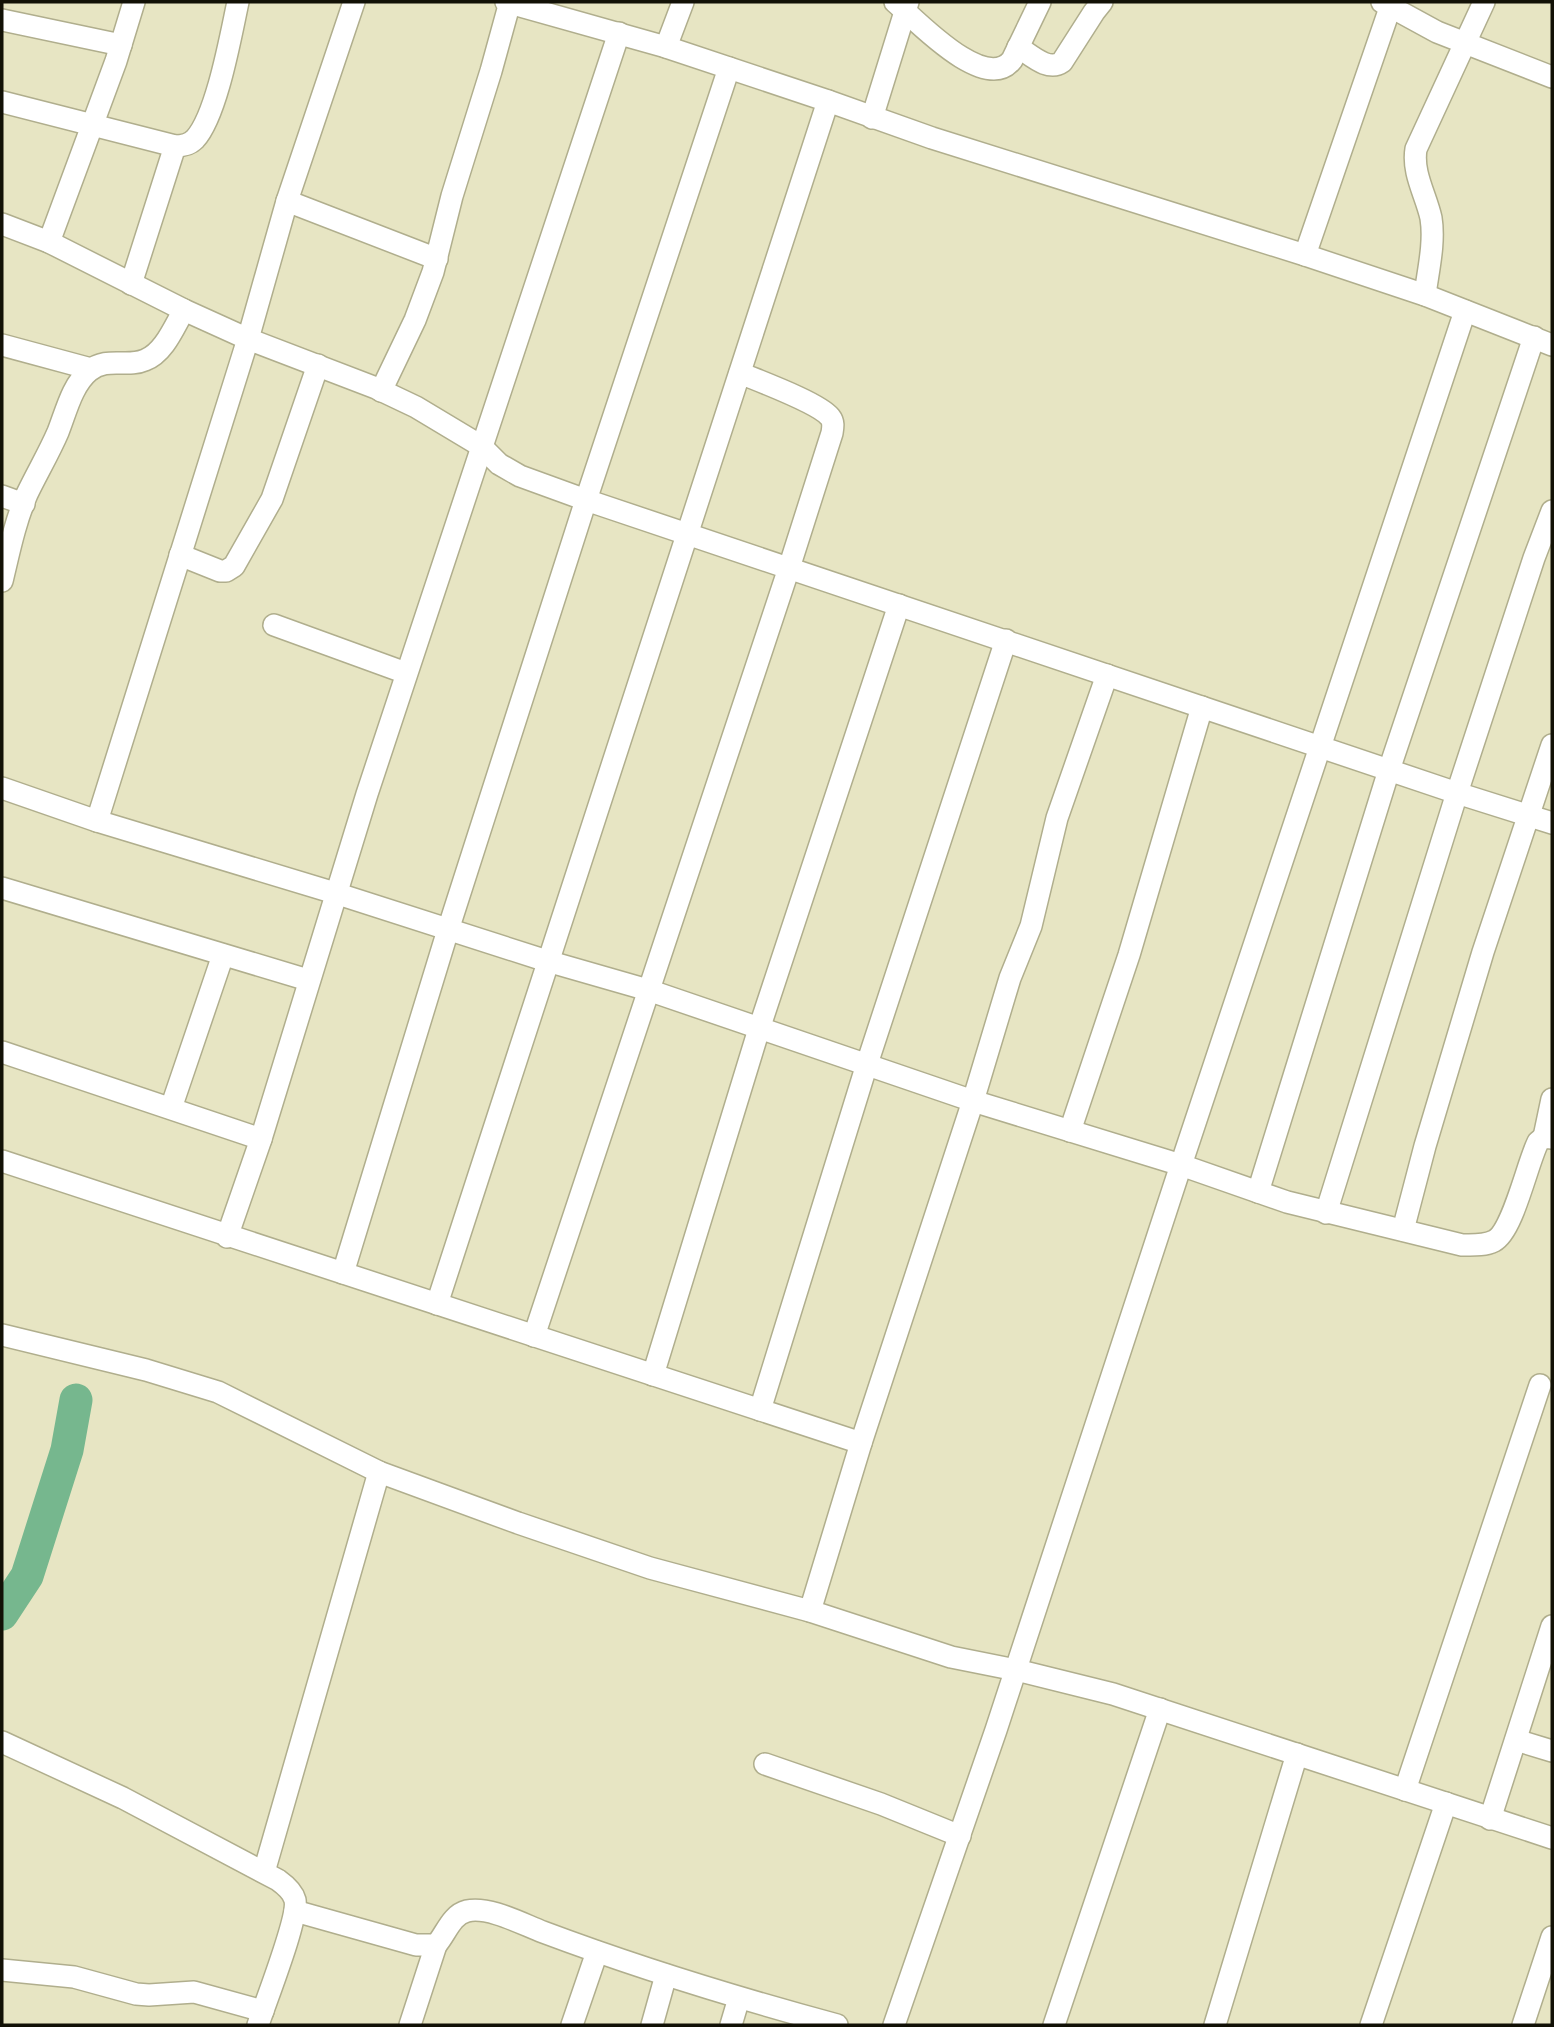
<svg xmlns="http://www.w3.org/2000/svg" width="1554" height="2027" viewBox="0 0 1554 2027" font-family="'DM Sans',sans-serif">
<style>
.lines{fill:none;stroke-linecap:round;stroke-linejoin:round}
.river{stroke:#76b78e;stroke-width:33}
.street-casing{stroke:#b0ae8d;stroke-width:24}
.street{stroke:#fff;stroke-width:21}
</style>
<rect width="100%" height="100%" fill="#e7e5c3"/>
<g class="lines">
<polyline class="river" points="2,1614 27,1576 67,1450 76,1400"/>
<g class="street-casing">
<g id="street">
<polyline points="506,2 666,47 828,101 932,138 1305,255 1425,295 1552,345"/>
<path d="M 895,2 C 916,20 985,94 1012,60 L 1040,2"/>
<polyline points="1382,2 1437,32 1552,77"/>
<polyline points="2,20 121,45"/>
<polyline points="666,47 683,2"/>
<path d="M 1018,47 C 1031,55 1048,72 1062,62 L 1094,12 L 1102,2"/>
<path d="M 2,102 L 175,146 C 183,146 189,145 195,139 C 217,115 231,34 238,2"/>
<polyline points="872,118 908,2"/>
<polyline points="287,201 437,259"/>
<polyline points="2,224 49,242 184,310 248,339 376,388 416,407 481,446 499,464 520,476 586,500 1457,793 1552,823"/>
<polyline points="49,242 116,61 134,2"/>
<polyline points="1305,255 1392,2"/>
<polyline points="131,284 175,146"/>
<path d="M 1425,295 C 1428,271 1435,243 1431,218 C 1426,195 1412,173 1416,149 L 1484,2"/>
<polyline points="2,345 91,369"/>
<polyline points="381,391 415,320 433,272 452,196 491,71 510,2"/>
<polyline points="2,496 24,504"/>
<polyline points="180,555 220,571 226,571 234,566 272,499 318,365"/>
<path d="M 2,581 C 9,552 15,522 27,494 C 37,473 49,453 58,432 C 66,412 72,385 89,371 C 107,356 127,368 145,360 C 164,353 174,327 184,310"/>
<polyline points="274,625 406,673"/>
<path d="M 2,788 L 97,821 L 335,893 L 547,961 L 648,990 L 973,1101 L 1181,1165 L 1287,1202 L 1462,1245 C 1472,1245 1484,1246 1494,1241 C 1513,1231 1527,1164 1538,1142 L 1544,1137 L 1552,1138"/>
<polyline points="97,821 248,339 287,201 354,2"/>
<polyline points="2,888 308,980"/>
<polyline points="2,1052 261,1139"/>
<polyline points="171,1108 223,955"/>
<polyline points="1070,1131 1129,955 1202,707"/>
<polyline points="1544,1137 1552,1099"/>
<polyline points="2,1161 861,1443"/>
<polyline points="1258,1192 1389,770 1534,337"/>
<polyline points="1326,1213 1457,793 1534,558 1552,511"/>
<polyline points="1403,1230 1425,1146 1483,952 1552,745"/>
<polyline points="227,1237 261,1139 367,794 619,33"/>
<polyline points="343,1273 448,930 586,500 729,68"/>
<polyline points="437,1304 828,101"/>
<polyline points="2,1335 146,1370 218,1392 379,1472"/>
<path d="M 534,1336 L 789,568 L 832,433 C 833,427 834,422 830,417 C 819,403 759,381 740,373"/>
<polyline points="653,1375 759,1029 899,605"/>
<polyline points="760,1410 867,1064 1006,640"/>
<polyline points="810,1611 861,1443 973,1101 1010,978 1031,926 1057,818 1107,675"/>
<polyline points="1516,1740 1552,1751"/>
<path d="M 2,1742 L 123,1798 L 278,1880 C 285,1885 293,1892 295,1900 C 299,1918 265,2003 258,2025"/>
<polyline points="765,1764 881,1804 960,1836"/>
<polyline points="1405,1790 1540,1385"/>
<polyline points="1490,1819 1552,1626"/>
<polyline points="264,1872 379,1472 518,1523 650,1568 810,1611 951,1657 1016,1670 1113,1694 1552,1838"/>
<path d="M 295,1911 L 416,1945 L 436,1945 C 446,1934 451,1915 467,1911 C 489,1906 522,1924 543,1932 C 639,1968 737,1998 837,2025"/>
<polyline points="2,1970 74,1977 136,1994 149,1995 194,1992 263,2011"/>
<polyline points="410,2025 436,1945"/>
<polyline points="572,2025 597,1952"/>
<polyline points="652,2025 666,1975"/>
<polyline points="731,2025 739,1998"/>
<polyline points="894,2025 996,1730 1181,1165 1465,311"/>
<polyline points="1054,2025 1160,1709"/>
<polyline points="1215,2025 1297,1754"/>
<polyline points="1371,2025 1446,1803"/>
<polyline points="1523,2025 1552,1937"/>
</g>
</g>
<use href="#street" class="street"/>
</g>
<rect width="1554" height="2027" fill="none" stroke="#121106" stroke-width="7"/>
</svg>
